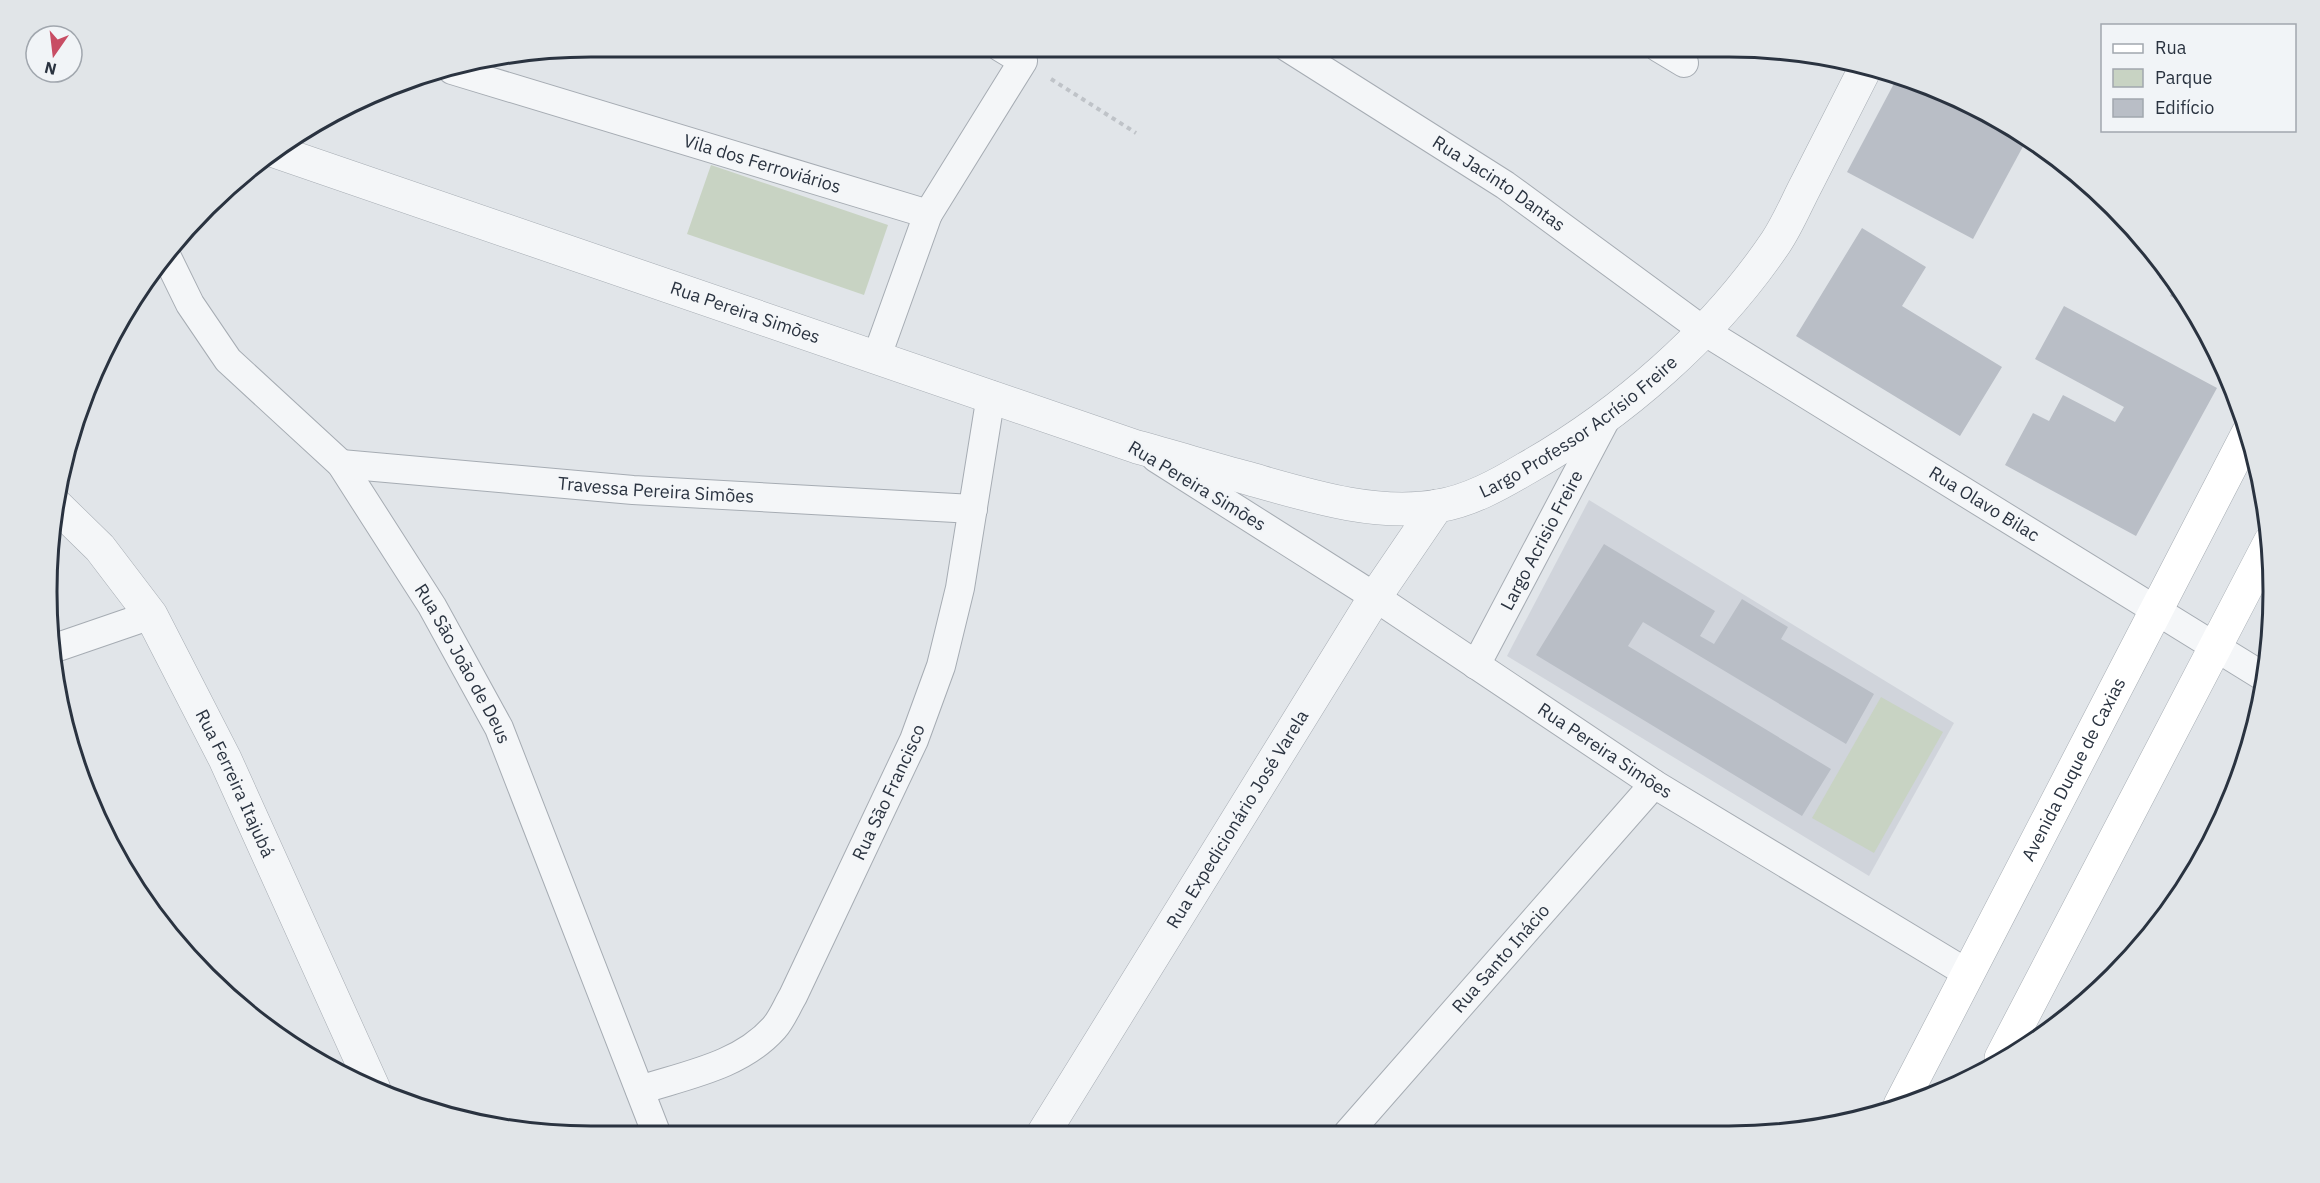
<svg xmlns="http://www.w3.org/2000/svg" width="2320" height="1183" viewBox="0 0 2320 1183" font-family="'IBM Plex Sans',sans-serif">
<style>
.built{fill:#d0d4db}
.green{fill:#c8d3c3}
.building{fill:#b9bec6}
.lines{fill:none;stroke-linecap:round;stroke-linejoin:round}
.minor-casing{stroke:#a6acb3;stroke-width:30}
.tertiary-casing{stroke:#a6acb3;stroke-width:34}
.secondary-casing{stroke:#a6acb3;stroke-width:34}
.path{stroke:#bfc3c8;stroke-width:4;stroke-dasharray:4.5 4.5;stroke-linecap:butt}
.minor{stroke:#f4f6f8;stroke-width:28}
.tertiary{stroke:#f4f6f8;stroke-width:33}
.secondary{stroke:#fff;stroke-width:33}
.labels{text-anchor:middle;stroke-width:4.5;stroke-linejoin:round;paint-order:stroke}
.street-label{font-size:18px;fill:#2a3340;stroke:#f1f4f7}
.rim{fill:none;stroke:#2a3340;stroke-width:3}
</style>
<rect width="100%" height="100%" fill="#e1e5e9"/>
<polygon class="built" points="1589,500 1954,723 1869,876 1507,656"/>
<g class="green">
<polygon points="711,165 888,225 864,295 687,234"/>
<polygon points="1881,697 1943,732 1874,853 1812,818"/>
</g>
<g class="building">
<polygon points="1898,76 1969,103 2027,139 1973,239 1847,172"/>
<polygon points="1862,228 1926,267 1902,306 2002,367 1960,436 1796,336"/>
<polygon points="2163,267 2175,284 2192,307 2170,296 2175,285 2159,278"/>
<polygon points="2064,306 2217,388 2136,536 2005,465 2033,413 2049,421 2063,395 2115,422 2124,407 2035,359"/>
<polygon points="1604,544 1715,611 1700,636 1714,644 1742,599 1788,627 1781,639 1874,694 1846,744 1643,622 1628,646 1831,769 1802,816 1536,655"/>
</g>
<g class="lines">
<g class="minor-casing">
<g id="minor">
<path id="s1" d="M 1287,47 L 1505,185 L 1704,331 L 2264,677"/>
<polyline points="1659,48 1684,63"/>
<path id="s2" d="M 452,70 L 928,214 L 877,356"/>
<polyline points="928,214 1023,61 1000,47"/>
<path id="s3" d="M 166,255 L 190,304 L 228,360 L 341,464 L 432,606 L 499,728 L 657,1135"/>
<path id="s4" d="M 1156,458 L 1375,597 L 1654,784 L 1967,973"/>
<path id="s5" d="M 341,464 L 633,490 L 973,509"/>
<polyline points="52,649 151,615"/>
<path id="s6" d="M 1476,665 L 1607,417"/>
<path id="s7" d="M 640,1090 C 686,1075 740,1066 774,1028 C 782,1019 787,1006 793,996 L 914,740 L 941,666 L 960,588 L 991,395"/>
<path id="s8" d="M 1348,1133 L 1654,784"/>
</g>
</g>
<g class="tertiary-casing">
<g id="tertiary">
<path id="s9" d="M 274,151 L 1137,447 C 1174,457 1210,468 1247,478 C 1307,495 1375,517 1438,506 C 1469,501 1498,485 1525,469 C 1621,415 1714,334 1776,242 C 1788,224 1797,202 1807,183 C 1827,144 1847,104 1867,65"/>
<path id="s10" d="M 56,505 L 100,548 L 151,615 L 225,759 L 374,1089"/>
<path id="s11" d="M 1043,1134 L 1375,597 L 1437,506"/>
</g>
</g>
<g class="secondary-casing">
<g id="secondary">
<polyline points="2001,1058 2270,542"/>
<path id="s12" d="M 1900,1105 L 2248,433"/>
</g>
</g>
<polyline class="path" points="1051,79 1136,133"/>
<use href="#minor" class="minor"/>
<use href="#tertiary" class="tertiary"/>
<use href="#secondary" class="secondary"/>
</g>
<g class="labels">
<g class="street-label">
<text dy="6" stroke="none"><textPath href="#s2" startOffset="324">Vila dos Ferroviários</textPath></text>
<text dy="6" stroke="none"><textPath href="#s1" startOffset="252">Rua Jacinto Dantas</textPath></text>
<text dy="6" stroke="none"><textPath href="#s9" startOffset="498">Rua Pereira Simões</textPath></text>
<text dy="6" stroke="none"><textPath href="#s9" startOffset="1384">Largo Professor Acrísio Freire</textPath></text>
<text transform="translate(1197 486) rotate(31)" y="6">Rua Pereira Simões</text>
<text dy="6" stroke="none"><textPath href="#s5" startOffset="316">Travessa Pereira Simões</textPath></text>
<text dy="6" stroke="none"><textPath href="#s1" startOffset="834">Rua Olavo Bilac</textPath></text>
<text dy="6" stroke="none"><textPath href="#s6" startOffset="141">Largo Acrisio Freire</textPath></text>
<text dy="6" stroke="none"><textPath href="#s3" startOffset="510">Rua São João de Deus</textPath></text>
<text dy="6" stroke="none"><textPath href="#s4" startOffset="536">Rua Pereira Simões</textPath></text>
<text dy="6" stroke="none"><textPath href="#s12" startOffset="378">Avenida Duque de Caxias</textPath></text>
<text dy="6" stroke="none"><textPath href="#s10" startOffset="334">Rua Ferreira Itajubá</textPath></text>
<text dy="6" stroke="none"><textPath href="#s7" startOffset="412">Rua São Francisco</textPath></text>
<text dy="6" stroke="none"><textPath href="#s11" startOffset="370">Rua Expedicionário José Varela</textPath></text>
<text dy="6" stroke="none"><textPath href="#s8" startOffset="232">Rua Santo Inácio</textPath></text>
</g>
</g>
<path d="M0 0H2320V1183H0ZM591 57H1729A534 534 0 0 1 2263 591V592A534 534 0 0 1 1729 1126H591A534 534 0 0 1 57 592V591A534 534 0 0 1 591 57Z" fill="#e1e5e8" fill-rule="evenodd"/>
<path class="rim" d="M591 57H1729A534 534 0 0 1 2263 591V592A534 534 0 0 1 1729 1126H591A534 534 0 0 1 57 592V591A534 534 0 0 1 591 57Z"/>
<rect x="2101" y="24" width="195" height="108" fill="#f1f4f7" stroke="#a1a7ae" stroke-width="1.5"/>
<rect x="2113" y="44" width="30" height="9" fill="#ffffff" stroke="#a1a7ae" stroke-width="1.5"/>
<text x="2155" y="54" font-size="18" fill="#2a3340">Rua</text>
<rect x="2113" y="69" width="30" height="18" fill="#c8d3c3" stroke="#a1a7ae" stroke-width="1.5"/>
<text x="2155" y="84" font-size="18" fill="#2a3340">Parque</text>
<rect x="2113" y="99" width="30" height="18" fill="#b9bec6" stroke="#a1a7ae" stroke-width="1.5"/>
<text x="2155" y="114" font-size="18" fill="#2a3340">Edifício</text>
<g transform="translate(54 54) rotate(194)"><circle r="28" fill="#f1f4f7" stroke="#a1a7ae" stroke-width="1.5"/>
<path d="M0-4.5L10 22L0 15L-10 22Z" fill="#c84d64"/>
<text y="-9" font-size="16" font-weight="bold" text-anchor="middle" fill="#2a3340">N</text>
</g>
</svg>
